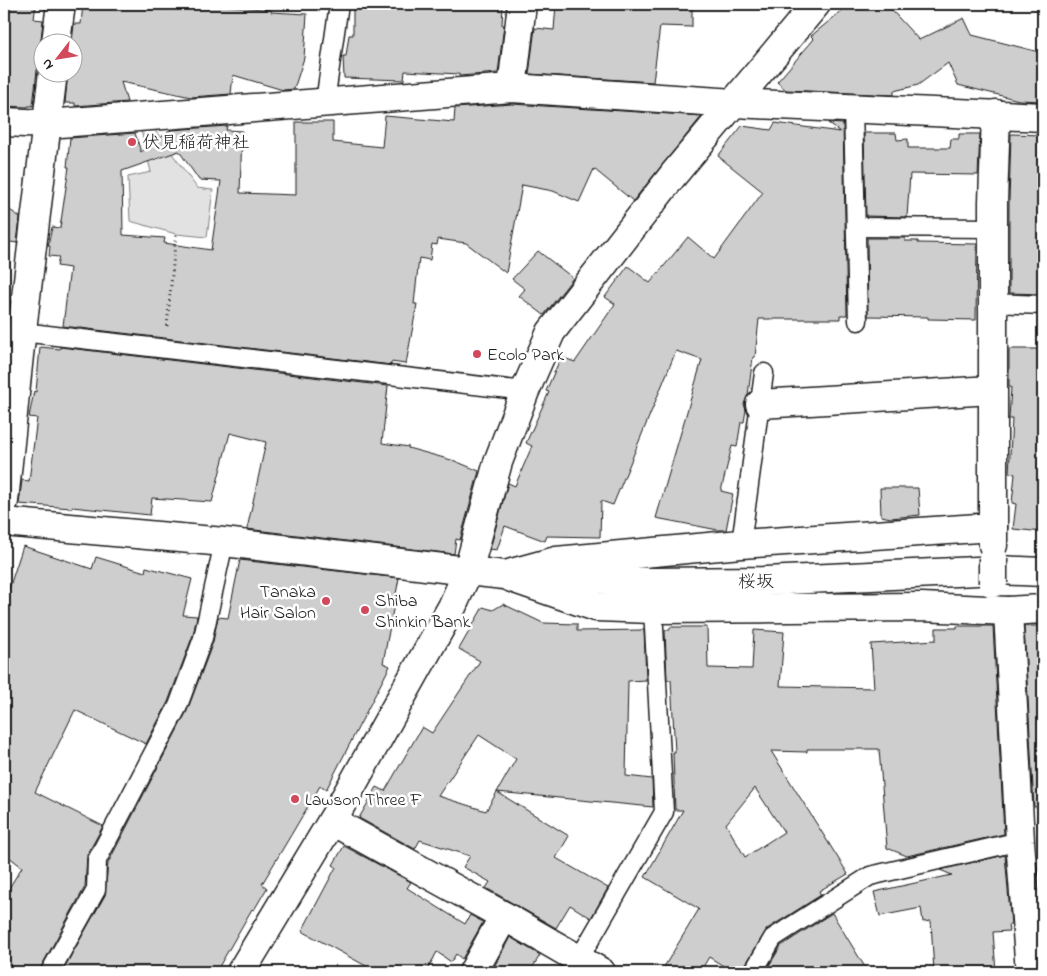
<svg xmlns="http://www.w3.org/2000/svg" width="1047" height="976" viewBox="0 0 1047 976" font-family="'Indie Flower','Klee One',sans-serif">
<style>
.green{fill:#e2e2e2;stroke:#7f7f7f}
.building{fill:#cecece;stroke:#1c1c1c;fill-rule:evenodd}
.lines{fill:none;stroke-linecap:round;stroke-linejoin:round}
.lane-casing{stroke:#1c1c1c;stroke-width:21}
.street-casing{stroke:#1c1c1c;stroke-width:31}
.secondary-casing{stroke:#1c1c1c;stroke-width:31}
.path{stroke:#1c1c1c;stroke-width:3;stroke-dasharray:1 4;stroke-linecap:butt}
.lane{stroke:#fff;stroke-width:18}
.street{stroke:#fff;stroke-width:28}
.secondary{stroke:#fff;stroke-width:28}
.street-bridge-casing{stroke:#1c1c1c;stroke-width:31;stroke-linecap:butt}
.street-bridge{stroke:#fff;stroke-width:28}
.poi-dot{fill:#d1495b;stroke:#fff;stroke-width:2}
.labels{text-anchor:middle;stroke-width:5;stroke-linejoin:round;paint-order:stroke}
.poi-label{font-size:18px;fill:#1c1c1c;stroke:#fff;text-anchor:start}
.street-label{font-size:18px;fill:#1c1c1c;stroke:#fff}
</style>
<rect width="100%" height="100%" fill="#fff"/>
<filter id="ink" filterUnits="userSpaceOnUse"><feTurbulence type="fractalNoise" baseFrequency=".02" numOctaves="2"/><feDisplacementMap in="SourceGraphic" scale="10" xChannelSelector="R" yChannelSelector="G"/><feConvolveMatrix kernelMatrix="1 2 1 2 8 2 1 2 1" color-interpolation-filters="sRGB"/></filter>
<g filter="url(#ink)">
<polygon class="green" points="140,126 153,127 197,188 213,190 207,237 176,234 130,221 128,177 151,172"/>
<g class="building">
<polygon points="4,4 36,4 34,19 43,20 41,40 42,61 37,70 33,106 28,106 28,107 4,106"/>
<polygon points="83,4 213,4 271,10 271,12 307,14 304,58 294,89 283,90 233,75 231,94 191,97 121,82 127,102 75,106 75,103 65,103 68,72 72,72 72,42 74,24 81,24"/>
<polygon points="353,4 503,4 502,25 504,25 498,73 459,76 459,74 405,71 404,80 344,78 343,56 346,56 349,35 353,35"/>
<polygon points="556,4 692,4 692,27 660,26 653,82 529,74 535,28 554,30"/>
<polygon points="850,4 886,4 919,40 964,18 972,35 1043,53 1043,101 1019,100 958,85 948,63 918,85 894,91 894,95 786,90 777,82 814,39 811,36"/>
<path d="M 512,104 L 702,116 L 633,201 L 594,169 L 579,202 L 553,191 L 522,185 L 506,273 L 466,243 L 438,239 L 437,245 L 432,244 L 430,260 L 419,258 L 414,304 L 417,304 L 406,364 L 391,362 L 391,365 L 63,326 L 70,268 L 57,266 L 59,257 L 49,256 L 50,246 L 48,246 L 52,227 L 60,228 L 69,167 L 67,167 L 70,138 L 135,133 L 141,152 L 171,130 L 227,126 L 226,130 L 242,131 L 240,193 L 296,195 L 296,122 L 333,122 L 333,142 L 382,147 L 385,116 L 454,122 L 455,108 ZM 179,151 L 199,180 L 221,181 L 211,250 L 164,243 L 165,238 L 123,235 L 122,171 Z"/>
<polygon points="775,123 840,132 828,123 843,124 847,315 840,315 840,319 759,319 755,357 753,357 748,395 744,404 746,410 744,422 741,422 737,447 732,446 721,491 733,494 726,530 718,530 656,518 702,360 676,351 613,505 601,501 600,537 547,536 545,541 505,526 497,550 490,549 508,483 515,486 532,446 526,443 549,392 546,391 561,357 575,362 615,304 605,297 628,266 650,283 688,237 714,259 763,192 718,156 742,126 771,130"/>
<polygon points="864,133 896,133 897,140 908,139 908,148 950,148 951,139 959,139 959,134 980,134 978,175 910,174 907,217 866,216"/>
<polygon points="1011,134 1043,135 1043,214 1041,214 1041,267 1043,267 1043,294 1009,293 1009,202"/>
<polygon points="4,206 20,217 17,243 4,241"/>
<polygon points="867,238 905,238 905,241 918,241 918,243 977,244 976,320 928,319 928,317 868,316"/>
<polygon points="538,251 573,278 544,315 519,296 525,289 512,279"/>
<polygon points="40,347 60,349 60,347 388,386 382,443 409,447 408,448 455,461 479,471 460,540 456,539 454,554 247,529 266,442 230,433 212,502 152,498 150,515 72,507 72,508 19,504 22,480 29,481 37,418 29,417 34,391 36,392"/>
<polygon points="1009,349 1043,349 1043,532 1013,529 1016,504 1012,503 1015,474 1009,473 1012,419 1009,419 1011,387 1009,387"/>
<polygon points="880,488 918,488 920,515 891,518 881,516"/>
<polygon points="23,546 92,569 96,557 145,572 146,567 192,579 183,615 197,616 193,635 168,702 146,744 75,710 35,792 103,826 87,855 85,887 41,967 39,972 20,972 4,963 4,896 22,867 4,853 4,604"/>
<polygon points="240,560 399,578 383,663 390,666 326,790 320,786 262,884 267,888 254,910 252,909 216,972 62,972 105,895 108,863 187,711 213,642 218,617 228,618"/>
<polygon points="503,604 543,623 577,624 577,631 644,630 646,680 628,681 626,776 652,779 653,807 497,792 516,759 479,735 438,796 486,811 497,792 569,836 556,858 608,888 591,918 570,905 556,928 486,888 490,882 463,867 470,856 420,840 415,849 359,818 377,787 385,791 422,727 432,733 480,661 459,649 483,607 493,610"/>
<path d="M 957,626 L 993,626 L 1004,834 L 907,856 L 887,848 L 879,749 L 807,749 L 807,752 L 771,751 L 848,874 L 819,891 L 821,895 L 767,929 L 744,967 L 742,972 L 733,972 L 709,957 L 700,972 L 661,972 L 699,909 L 645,877 L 683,810 L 675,810 L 673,752 L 675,752 L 671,680 L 667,680 L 665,630 L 670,630 L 670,627 L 707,627 L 708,668 L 752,669 L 754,630 L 784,632 L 780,686 L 874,688 L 871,644 L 936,640 L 936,628 L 957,628 ZM 755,788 L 784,832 L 745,857 L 726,824 Z"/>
<polygon points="1024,626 1043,626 1043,806 1034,807"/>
<polygon points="344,846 411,882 407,888 465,924 470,915 483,922 462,959 456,954 451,962 437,952 426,972 377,972 302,931 336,867 333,865"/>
<polygon points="1005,855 1011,925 1008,925 1009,931 993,932 996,972 934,972 931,921 923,922 921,908 880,916 874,892 952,875 940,870"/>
<polygon points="1038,867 1043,867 1043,923 1042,923"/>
<polygon points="832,913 868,972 765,972 781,946"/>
<polygon points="510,937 540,955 530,972 504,972 494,967"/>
</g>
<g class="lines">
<g class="lane-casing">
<g id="lane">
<polyline points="325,102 339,4"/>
<polyline points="853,107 858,321"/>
<polyline points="856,227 992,228"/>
<polyline points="992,303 1043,305"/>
<polyline points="22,332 525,391"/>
<polyline points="741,544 764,373"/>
<polyline points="579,959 664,812 653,609"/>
<polyline points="50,972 96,890 97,860 178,706 203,638 224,542"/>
<polyline points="753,972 773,938 870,876 1020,841"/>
</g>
</g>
<g class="street-casing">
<g id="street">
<polyline points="56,42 61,4"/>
<polyline points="512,88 522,4"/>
<polyline points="4,122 47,124 512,88 734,103 1043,117"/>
<polyline points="760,404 992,390"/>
<polyline points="4,501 19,355 53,72"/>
<polyline points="4,522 224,542 468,571 498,462 525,391 551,332 674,174 816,4"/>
<polyline points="993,545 993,202 996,114"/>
<polyline points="512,573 556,561 741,544 993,527"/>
<polyline points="512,578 596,607 653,609 922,607 1008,611 1043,609"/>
<polyline points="1008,611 1020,841 1030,972"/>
<polyline points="332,821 504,916 601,972"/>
<polyline points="473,972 504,916"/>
</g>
</g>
<g class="secondary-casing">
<polyline id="secondary" points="241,972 332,821 452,607 468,571 504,575 650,582 765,581 998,570 1043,572"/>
</g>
<polyline class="path" points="167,326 176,234"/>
<use href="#lane" class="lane"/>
<use href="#street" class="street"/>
<use href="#secondary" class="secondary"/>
<g class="street-bridge-casing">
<polyline id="street-bridge" points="993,583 993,558"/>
</g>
<use href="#street-bridge" class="street-bridge"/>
</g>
</g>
<g class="poi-dot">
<circle cx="132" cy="142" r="5"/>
<circle cx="477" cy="354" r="5"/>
<circle cx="326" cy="601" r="5"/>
<circle cx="365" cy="610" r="5"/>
<circle cx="295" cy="799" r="5"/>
</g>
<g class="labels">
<g class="poi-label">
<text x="142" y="148">伏見稲荷神社</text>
<text x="487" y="360">Ecolo Park</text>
<text x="316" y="597" text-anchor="end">Tanaka<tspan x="316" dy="21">Hair Salon</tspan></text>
<text x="375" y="606">Shiba<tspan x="375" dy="21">Shinkin Bank</tspan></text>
<text x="305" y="805">Lawson Three F</text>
</g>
<g class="street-label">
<text transform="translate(756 581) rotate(-1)" y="6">桜坂</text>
</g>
</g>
<rect width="1047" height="976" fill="none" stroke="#fff" stroke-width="20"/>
<rect x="10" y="10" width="1027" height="956" fill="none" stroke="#1c1c1c" stroke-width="2" filter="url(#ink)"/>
<g transform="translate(58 58) rotate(239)"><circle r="24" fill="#ffffff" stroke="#a4a4a4"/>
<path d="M0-4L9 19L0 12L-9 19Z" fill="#d1495b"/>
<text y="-8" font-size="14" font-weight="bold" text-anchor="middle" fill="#1c1c1c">N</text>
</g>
</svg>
